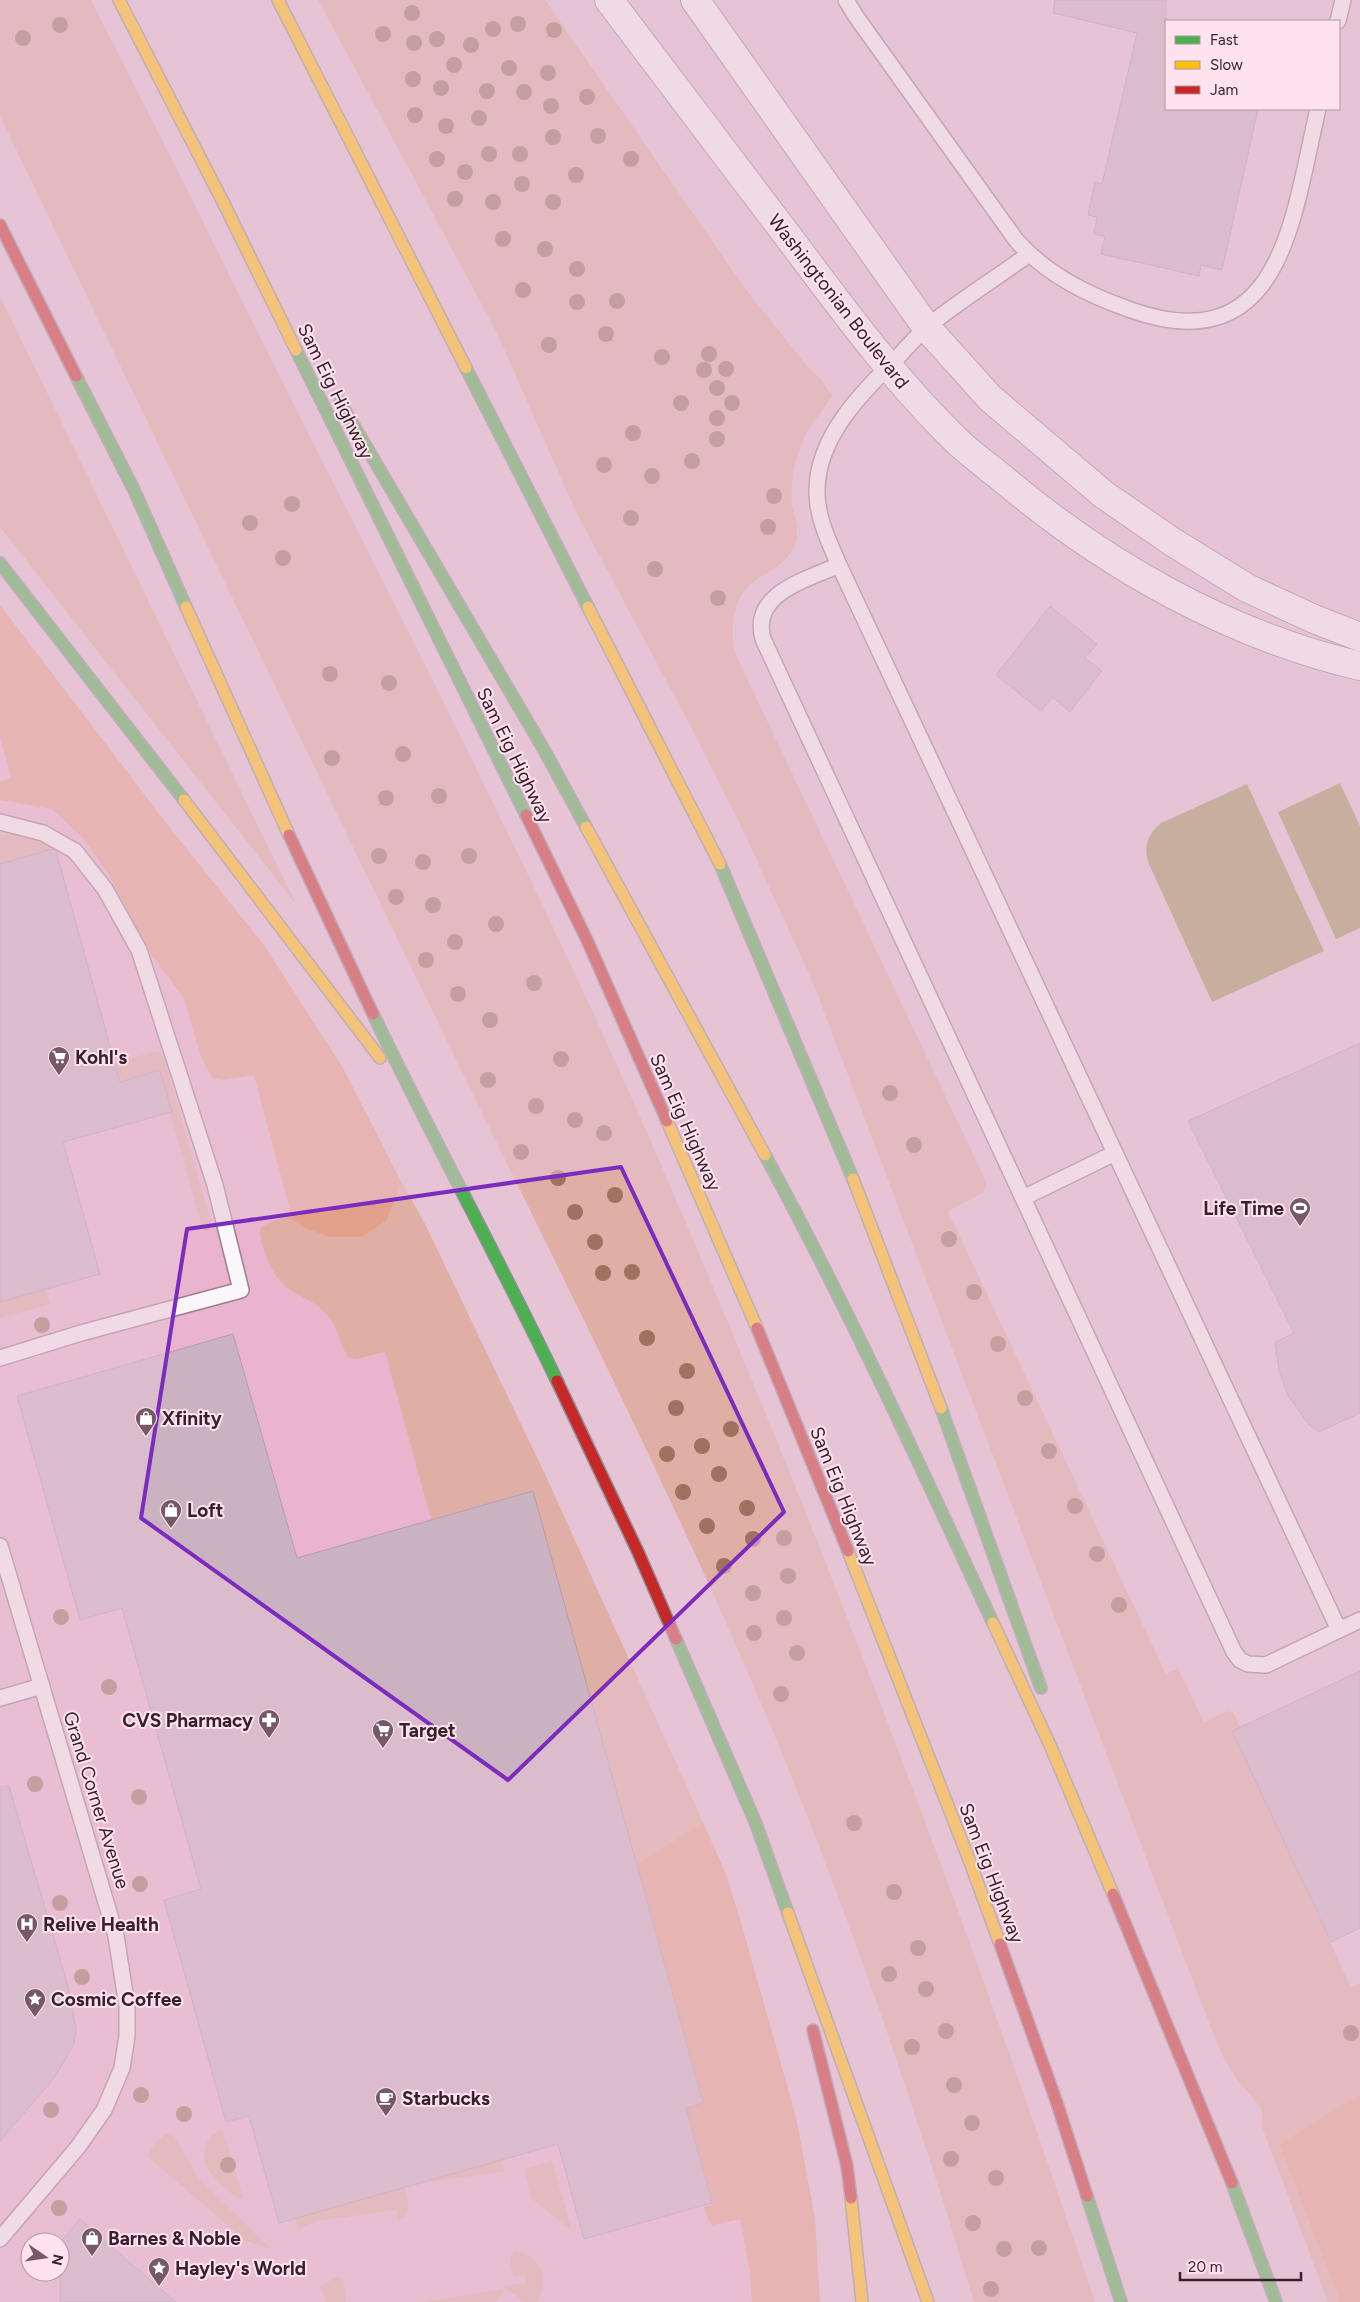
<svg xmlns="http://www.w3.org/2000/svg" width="1360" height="2302" viewBox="0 0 1360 2302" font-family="Figtree,sans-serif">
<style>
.built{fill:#ebb4ce;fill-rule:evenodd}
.green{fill:#dfaea4}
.forest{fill:#e3a08b}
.water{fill:#9f945e}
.building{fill:#cab2c1;stroke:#b49cab}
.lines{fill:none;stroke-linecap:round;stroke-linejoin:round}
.lane-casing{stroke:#997f8c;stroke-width:18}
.street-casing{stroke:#997f8c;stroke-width:30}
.fast-casing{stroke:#8c9195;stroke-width:14}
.slow-casing{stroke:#8c9195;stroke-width:14}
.jam-casing{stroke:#8c9195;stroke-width:14}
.lane{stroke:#fbf6f9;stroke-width:15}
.street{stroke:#fbf6f9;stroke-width:28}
.fast{stroke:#4caf50;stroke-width:11}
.slow{stroke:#ffc107;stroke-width:11}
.jam{stroke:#c62828;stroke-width:11}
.tree{fill:#a07060}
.marked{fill:none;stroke:#7b2cbf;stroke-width:4;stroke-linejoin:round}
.labels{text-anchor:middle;stroke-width:4;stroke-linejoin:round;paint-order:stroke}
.street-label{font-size:19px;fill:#38202c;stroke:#fee3ef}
.poi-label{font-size:19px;font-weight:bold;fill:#38202c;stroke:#fee3ef;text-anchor:start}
</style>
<rect width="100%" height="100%" fill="#e7c4d5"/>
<path class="built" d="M 0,622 L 531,1470 L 788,2302 L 0,2302 ZM 30,2242 L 60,2242 L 60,2272 L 30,2272 Z"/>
<g class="green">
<path d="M 0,0 L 91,0 C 174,161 253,324 335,486 C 445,704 555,922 653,1146 C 817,1524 964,1911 1095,2302 L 974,2302 C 922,2129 864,1958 797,1790 C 692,1530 563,1279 440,1027 C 293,723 146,420 0,116 Z"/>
<path d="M 318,0 L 545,0 L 747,291 L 808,367 L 821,379 L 832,395 C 827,406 819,414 812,424 C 803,439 796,456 793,473 C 792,483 791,494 792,504 C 795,517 800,531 795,545 C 787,564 772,569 756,580 C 732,597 730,627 735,653 L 984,1177 L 986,1184 L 983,1193 L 948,1211 L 1166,1674 L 1178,1668 L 1204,1722 L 1227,1711 L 1234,1713 L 1240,1727 L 1232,1731 L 1351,1987 L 1360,1984 L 1360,2094 L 1279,2144 L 1340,2302 L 1328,2302 L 1263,2130 L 1261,2108 L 1235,2077 L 1222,2055 L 1207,2018 L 813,983 L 741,826 L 692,729 L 575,510 L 497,333 Z"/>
<polygon points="0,296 296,904 0,527"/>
<polygon points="17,831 55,848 0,864 0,835"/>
<polygon points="154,1052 160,1053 164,1059 210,1219 211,1225 208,1231 203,1230 202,1227 170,1113 172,1112 160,1070 121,1081 115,1063"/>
<path d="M 402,1183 L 425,1224 L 544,1472 L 703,1822 L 637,1865 L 533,1491 L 431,1519 L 385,1352 L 357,1359 L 348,1357 C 340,1344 338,1327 327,1315 C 317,1302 302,1298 289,1289 C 277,1281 268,1264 264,1250 C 262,1242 258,1235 261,1227 L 285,1216 L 305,1228 L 387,1220 Z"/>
<polygon points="46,1289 50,1304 0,1318 0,1302"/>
<path d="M 223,2130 L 243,2198 L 238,2199 C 224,2186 196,2168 206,2145 C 209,2136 215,2132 223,2130 Z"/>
<polygon points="166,2134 174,2136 197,2176 271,2249 246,2241 147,2156 155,2143"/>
<polygon points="503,2159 504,2171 413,2185"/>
<polygon points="552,2161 572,2231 531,2198 524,2169"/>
<path d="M 405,2187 C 408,2200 413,2215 398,2221 L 396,2210 L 317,2221 L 298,2229 L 295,2218 Z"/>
<path d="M 514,2252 C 541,2252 551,2283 536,2302 L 525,2302 L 506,2289 L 495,2302 L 421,2302 L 505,2289 L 504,2286 L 526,2283 L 525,2275 L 513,2277 L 510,2259 Z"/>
<polygon points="337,2277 343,2280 346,2302 326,2302 320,2286"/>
</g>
<g class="forest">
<polygon points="0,605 170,828 264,945 343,1068 402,1183 387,1220 362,1237 330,1237 305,1228 285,1216 291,1214 254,1075 221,1080 213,1078 209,1073 200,1054 184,998 150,953 108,873 83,838 52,809 0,800 0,782 11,778 0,736"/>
<polygon points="703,1822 726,1874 740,1919 796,2117 815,2218 820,2302 752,2302 750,2272 740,2219 712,2225 708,2220 704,2207 713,2204 686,2108 703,2102 637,1865"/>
<polygon points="1360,2094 1360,2302 1340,2302 1279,2144"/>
</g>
<g class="water">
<polygon points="1340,783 1360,826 1360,928 1336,939 1278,812"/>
<path d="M 1247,784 L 1324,951 L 1212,1002 L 1149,864 C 1143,847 1147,835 1161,823 Z"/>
</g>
<g class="building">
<polygon points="1055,0 1166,0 1166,109 1258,109 1222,270 1201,265 1199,276 1101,254 1105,236 1094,234 1097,217 1088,215 1095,182 1102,184 1137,33 1053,13"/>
<polygon points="1050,606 1097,644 1085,658 1102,671 1070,712 1052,697 1041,711 996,675"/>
<polygon points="52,849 56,851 120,1082 160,1070 172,1112 63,1142 100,1274 0,1302 0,864"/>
<polygon points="1360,1043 1360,1413 1319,1432 1309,1425 1288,1396 1279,1370 1275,1342 1294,1333 1188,1121"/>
<polygon points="233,1334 297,1558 533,1491 703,2103 686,2108 712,2203 584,2239 558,2144 279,2223 249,2116 226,2122 164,1900 201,1889 122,1608 80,1620 17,1396"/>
<polygon points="1360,1671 1360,1928 1331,1942 1232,1731"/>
<polygon points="9,1786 68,1986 76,2030 74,2044 55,2077 0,2141 0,1787"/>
<polygon points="80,2219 100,2237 176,2302 60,2302 60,2242"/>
</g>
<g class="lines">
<g class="lane-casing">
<g id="lane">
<path d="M 846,0 L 855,15 L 1016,240 C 1047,275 1088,295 1131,310 C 1283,364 1293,214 1318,109"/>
<polyline points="1338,21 1343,0"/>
<path d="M 839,565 C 807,580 750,593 763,639 L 1234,1652 L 1240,1660 L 1248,1664 L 1266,1665 L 1339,1630 L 839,565 C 829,542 816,516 817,489 C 818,436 862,392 898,357 C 907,347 917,336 927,327 C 959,301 995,279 1029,254"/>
<polyline points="0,822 43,833 75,851 105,889 139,950 215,1185 241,1290 81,1333 0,1358"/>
<polyline points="1023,1198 1115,1153"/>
<polyline points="0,1546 116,1936 127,2006 127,2036 122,2068 104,2110 78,2147 0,2239"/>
<polyline points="1339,1630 1360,1620"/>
<polyline points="0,1698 42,1686"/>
</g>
</g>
<g class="street-casing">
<g id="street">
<path d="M 609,0 C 671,82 734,165 796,247 C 847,315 897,383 958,442 C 972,455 987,466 1002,478 C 1105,565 1228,635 1360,666"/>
<polyline points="695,0 927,328 990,398 1103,494 1171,541 1247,588 1314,619 1360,637"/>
</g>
</g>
<g class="fast-casing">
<g id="fast">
<polyline points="296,350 526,815"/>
<polyline points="466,368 588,607"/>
<polyline points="76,376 134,490 186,607"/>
<polyline points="340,402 543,748 586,827"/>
<polyline points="0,563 184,800"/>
<polyline points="720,864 853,1179"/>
<path d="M 373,1014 C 432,1138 498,1257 557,1381"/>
<path d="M 765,1155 C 848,1308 920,1465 993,1623"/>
<polyline points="941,1408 1041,1688"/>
<polyline points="676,1639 756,1824 788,1913"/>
<polyline points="1232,2183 1276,2302"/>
<polyline points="1087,2196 1121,2302"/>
</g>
</g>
<g class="slow-casing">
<g id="slow">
<polyline points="119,0 224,204 296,350"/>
<polyline points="278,0 466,368"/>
<polyline points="186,607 289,835"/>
<polyline points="588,607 720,864"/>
<polyline points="184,800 380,1058"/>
<polyline points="586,827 765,1155"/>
<polyline points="667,1121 757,1328"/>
<polyline points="853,1179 941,1408"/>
<polyline points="848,1551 968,1857 1000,1944"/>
<polyline points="993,1623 1050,1745 1113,1894"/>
<polyline points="788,1913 928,2302"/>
<polyline points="851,2198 862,2302"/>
</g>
</g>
<g class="jam-casing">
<g id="jam">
<polyline points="0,225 76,376"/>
<polyline points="526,815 587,940 667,1121"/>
<polyline points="289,835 373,1014"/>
<polyline points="757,1328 848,1551"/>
<polyline points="557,1381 638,1552 676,1639"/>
<polyline points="1113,1894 1232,2183"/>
<polyline points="1000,1944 1056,2100 1087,2196"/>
<polyline points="813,2030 847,2166 851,2198"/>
</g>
</g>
<use href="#lane" class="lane"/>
<use href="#street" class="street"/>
<use href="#fast" class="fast"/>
<use href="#slow" class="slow"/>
<use href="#jam" class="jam"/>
</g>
<g class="tree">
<circle cx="412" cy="13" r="8"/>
<circle cx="518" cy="24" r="8"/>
<circle cx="60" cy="25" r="8"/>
<circle cx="493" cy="29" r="8"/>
<circle cx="554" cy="30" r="8"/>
<circle cx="383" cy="34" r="8"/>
<circle cx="23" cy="38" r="8"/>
<circle cx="437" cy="39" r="8"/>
<circle cx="414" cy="43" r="8"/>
<circle cx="471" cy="45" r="8"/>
<circle cx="454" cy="65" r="8"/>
<circle cx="509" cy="68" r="8"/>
<circle cx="548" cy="73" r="8"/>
<circle cx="413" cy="79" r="8"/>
<circle cx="441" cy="88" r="8"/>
<circle cx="487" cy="91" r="8"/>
<circle cx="524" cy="92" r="8"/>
<circle cx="587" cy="97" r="8"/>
<circle cx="551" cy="106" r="8"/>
<circle cx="415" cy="115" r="8"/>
<circle cx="479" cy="118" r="8"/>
<circle cx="446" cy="126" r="8"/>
<circle cx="598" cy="136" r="8"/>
<circle cx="553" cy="137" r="8"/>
<circle cx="489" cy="154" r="8"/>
<circle cx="520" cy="154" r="8"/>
<circle cx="437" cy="159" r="8"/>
<circle cx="631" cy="159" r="8"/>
<circle cx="465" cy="172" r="8"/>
<circle cx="576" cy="175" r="8"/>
<circle cx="522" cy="184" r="8"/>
<circle cx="455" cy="199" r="8"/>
<circle cx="493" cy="202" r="8"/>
<circle cx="553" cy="202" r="8"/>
<circle cx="503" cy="239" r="8"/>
<circle cx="545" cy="249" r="8"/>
<circle cx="577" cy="269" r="8"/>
<circle cx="523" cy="290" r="8"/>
<circle cx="617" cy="301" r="8"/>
<circle cx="577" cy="302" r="8"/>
<circle cx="606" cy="334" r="8"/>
<circle cx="549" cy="345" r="8"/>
<circle cx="709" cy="354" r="8"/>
<circle cx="662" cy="357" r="8"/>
<circle cx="726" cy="369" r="8"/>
<circle cx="704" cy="370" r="8"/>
<circle cx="717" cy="388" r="8"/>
<circle cx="681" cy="403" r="8"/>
<circle cx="732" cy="403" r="8"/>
<circle cx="717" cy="418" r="8"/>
<circle cx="633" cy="433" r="8"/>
<circle cx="717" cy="439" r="8"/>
<circle cx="692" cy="461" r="8"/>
<circle cx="604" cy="465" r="8"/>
<circle cx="652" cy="476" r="8"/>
<circle cx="774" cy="496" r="8"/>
<circle cx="292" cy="504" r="8"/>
<circle cx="631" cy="518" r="8"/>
<circle cx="250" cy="523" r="8"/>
<circle cx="768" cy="527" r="8"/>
<circle cx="283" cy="558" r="8"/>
<circle cx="655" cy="569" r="8"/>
<circle cx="718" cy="598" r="8"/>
<circle cx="330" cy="674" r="8"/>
<circle cx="389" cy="683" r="8"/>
<circle cx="403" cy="754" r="8"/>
<circle cx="332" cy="758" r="8"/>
<circle cx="439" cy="796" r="8"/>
<circle cx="386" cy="798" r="8"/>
<circle cx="379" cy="856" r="8"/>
<circle cx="469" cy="856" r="8"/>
<circle cx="423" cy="862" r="8"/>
<circle cx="396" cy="897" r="8"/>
<circle cx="433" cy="905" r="8"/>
<circle cx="496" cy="924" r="8"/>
<circle cx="455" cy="942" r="8"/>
<circle cx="426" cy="960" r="8"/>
<circle cx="534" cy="983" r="8"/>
<circle cx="458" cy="994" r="8"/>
<circle cx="490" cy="1020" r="8"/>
<circle cx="561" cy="1059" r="8"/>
<circle cx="488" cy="1080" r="8"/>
<circle cx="890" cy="1093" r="8"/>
<circle cx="536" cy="1106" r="8"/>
<circle cx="575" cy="1120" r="8"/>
<circle cx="604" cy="1133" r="8"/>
<circle cx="914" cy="1145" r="8"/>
<circle cx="521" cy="1152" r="8"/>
<circle cx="558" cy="1178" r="8"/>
<circle cx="615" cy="1195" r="8"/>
<circle cx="575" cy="1212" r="8"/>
<circle cx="949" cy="1239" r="8"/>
<circle cx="595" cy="1242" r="8"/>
<circle cx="632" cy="1272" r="8"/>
<circle cx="603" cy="1273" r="8"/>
<circle cx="974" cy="1292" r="8"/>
<circle cx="42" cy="1325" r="8"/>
<circle cx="647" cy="1338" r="8"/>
<circle cx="998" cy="1344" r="8"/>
<circle cx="687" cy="1371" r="8"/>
<circle cx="1025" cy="1398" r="8"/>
<circle cx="676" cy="1408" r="8"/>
<circle cx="731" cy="1429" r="8"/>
<circle cx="702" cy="1446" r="8"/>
<circle cx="1049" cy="1451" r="8"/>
<circle cx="667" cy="1454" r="8"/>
<circle cx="719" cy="1474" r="8"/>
<circle cx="683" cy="1492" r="8"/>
<circle cx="1075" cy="1506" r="8"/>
<circle cx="747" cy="1508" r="8"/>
<circle cx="707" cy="1526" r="8"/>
<circle cx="784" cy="1538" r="8"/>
<circle cx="753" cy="1539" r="8"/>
<circle cx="1097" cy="1554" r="8"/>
<circle cx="724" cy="1566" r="8"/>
<circle cx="788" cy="1576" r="8"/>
<circle cx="753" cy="1593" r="8"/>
<circle cx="1119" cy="1605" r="8"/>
<circle cx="61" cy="1617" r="8"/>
<circle cx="784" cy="1618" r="8"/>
<circle cx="754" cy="1633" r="8"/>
<circle cx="797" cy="1653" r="8"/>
<circle cx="109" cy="1687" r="8"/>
<circle cx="781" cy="1694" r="8"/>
<circle cx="35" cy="1784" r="8"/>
<circle cx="139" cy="1797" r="8"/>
<circle cx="854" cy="1823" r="8"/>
<circle cx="140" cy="1884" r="8"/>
<circle cx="894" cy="1892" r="8"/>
<circle cx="60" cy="1903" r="8"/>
<circle cx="918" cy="1948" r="8"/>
<circle cx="889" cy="1974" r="8"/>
<circle cx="82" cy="1977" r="8"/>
<circle cx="926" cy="1989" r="8"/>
<circle cx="946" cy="2031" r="8"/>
<circle cx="1351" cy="2033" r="8"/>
<circle cx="912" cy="2047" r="8"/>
<circle cx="954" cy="2085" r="8"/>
<circle cx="141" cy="2095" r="8"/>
<circle cx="51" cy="2110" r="8"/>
<circle cx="184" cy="2114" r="8"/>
<circle cx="972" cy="2123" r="8"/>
<circle cx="951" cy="2159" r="8"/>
<circle cx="228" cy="2165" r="8"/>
<circle cx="996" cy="2178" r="8"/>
<circle cx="59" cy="2208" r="8"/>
<circle cx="973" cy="2223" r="8"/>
<circle cx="1039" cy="2248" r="8"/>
<circle cx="1004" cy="2249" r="8"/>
<circle cx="991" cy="2289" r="8"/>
</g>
<path d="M0 0H1360V2302H0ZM 621,1167 L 784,1512 L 508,1780 L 141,1518 L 187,1229 Z" fill="#e7c4d5" fill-opacity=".55" fill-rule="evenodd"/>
<path class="marked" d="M 621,1167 L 784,1512 L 508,1780 L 141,1518 L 187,1229 Z"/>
<defs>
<g id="supermarket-pin" transform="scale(1.125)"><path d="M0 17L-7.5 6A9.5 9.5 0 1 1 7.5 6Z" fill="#755967" stroke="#fee3ef"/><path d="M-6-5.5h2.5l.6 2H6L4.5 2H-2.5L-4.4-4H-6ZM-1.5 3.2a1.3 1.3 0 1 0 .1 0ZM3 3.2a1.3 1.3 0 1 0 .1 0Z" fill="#fff"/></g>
<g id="stadium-pin" transform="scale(1.125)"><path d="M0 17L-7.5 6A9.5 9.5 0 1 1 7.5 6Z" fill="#755967" stroke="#fee3ef"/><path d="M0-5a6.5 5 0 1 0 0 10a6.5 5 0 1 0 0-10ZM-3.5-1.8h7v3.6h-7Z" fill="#fff"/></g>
<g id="shop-pin" transform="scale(1.125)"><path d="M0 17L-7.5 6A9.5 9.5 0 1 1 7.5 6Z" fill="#755967" stroke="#fee3ef"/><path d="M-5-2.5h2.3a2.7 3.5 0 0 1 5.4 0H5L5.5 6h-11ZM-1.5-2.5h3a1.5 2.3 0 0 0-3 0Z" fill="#fff"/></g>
<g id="pharmacy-pin" transform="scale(1.125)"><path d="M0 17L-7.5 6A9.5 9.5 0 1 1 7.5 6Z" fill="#755967" stroke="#fee3ef"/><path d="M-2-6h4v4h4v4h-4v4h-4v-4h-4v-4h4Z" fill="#fff"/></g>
<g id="hospital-pin" transform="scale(1.125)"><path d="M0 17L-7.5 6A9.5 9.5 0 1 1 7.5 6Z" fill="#755967" stroke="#fee3ef"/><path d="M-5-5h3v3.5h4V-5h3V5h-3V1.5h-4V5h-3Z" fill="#fff"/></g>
<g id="sight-pin" transform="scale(1.125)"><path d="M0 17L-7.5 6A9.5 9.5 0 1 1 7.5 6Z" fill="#755967" stroke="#fee3ef"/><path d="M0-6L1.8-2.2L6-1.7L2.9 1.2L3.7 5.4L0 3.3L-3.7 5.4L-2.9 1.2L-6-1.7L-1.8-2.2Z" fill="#fff"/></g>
<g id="cafe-pin" transform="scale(1.125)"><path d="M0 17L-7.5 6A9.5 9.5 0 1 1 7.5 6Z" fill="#755967" stroke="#fee3ef"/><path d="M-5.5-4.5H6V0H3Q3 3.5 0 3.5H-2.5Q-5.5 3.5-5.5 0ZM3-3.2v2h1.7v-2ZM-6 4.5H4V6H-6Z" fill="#fff"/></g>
</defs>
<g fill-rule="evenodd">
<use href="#supermarket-pin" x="59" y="1057"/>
<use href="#stadium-pin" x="1300" y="1208"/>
<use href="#shop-pin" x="146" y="1418"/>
<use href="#shop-pin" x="171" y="1510"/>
<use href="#pharmacy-pin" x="269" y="1720"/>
<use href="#supermarket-pin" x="383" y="1730"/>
<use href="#hospital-pin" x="27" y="1924"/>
<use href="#sight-pin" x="35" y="1999"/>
<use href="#cafe-pin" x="386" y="2098"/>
<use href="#shop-pin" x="92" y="2238"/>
<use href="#sight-pin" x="159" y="2268"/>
</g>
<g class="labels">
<g class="street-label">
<text transform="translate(839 301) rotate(52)" y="7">Washingtonian Boulevard</text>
<text transform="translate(336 391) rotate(64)" y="7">Sam Eig Highway</text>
<text transform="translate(515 755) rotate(64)" y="7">Sam Eig Highway</text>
<text transform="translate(686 1122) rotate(66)" y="7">Sam Eig Highway</text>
<text transform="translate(844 1496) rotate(68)" y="7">Sam Eig Highway</text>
<text transform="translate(97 1800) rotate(73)" y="7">Grand Corner Avenue</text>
<text transform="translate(992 1873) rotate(69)" y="7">Sam Eig Highway</text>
</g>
<g class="poi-label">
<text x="75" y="1064">Kohl's</text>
<text x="1284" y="1215" text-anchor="end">Life Time</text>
<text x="162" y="1425">Xfinity</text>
<text x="187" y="1517">Loft</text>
<text x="253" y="1727" text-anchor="end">CVS Pharmacy</text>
<text x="399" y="1737">Target</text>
<text x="43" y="1931">Relive Health</text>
<text x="51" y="2006">Cosmic Coffee</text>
<text x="402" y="2105">Starbucks</text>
<text x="108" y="2245">Barnes &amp; Noble</text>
<text x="175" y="2275">Hayley's World</text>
</g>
</g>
<rect x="1165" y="20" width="175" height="90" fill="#fee3ef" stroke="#af95a1"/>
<rect x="1175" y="36" width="25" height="8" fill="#4caf50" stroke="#af95a1"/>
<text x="1210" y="45" font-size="15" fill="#38202c">Fast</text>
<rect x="1175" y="61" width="25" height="8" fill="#ffc107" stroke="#af95a1"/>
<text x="1210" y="70" font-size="15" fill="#38202c">Slow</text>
<rect x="1175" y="86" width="25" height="8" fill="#c62828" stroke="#af95a1"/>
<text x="1210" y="95" font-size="15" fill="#38202c">Jam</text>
<g transform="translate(45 2257) rotate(103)"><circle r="24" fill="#fee3ef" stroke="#af95a1"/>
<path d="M0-4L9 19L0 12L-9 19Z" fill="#755967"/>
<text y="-8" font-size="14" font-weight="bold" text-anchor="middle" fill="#38202c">N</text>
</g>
<path d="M1180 2272v8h121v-8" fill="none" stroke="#38202c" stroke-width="2.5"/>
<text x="1188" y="2272" font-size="15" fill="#38202c" stroke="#fee3ef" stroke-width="4" paint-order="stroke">20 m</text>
</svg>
